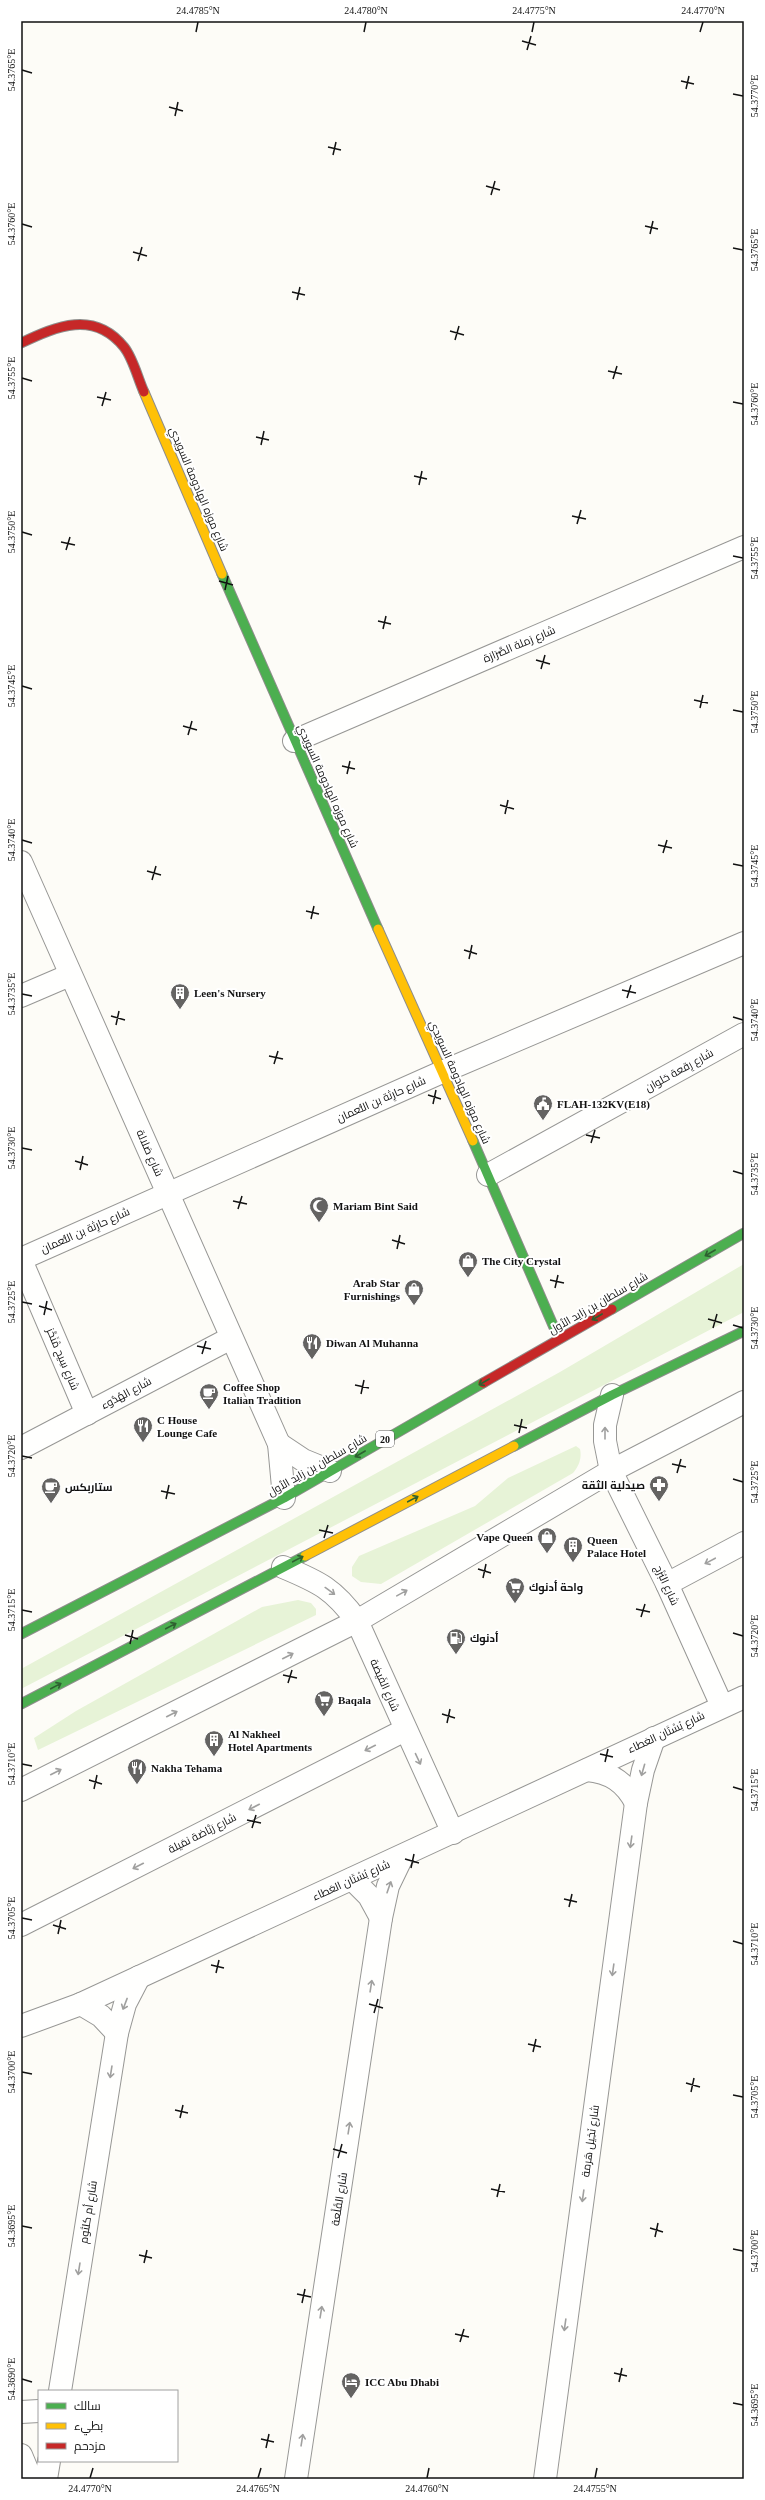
<svg xmlns="http://www.w3.org/2000/svg" width="765" height="2500" viewBox="0 0 765 2500" font-family="'Times New Roman',Cairo,serif">
<style>
.green{fill:#e7f3d7}
.lines{fill:none;stroke-linecap:round;stroke-linejoin:round}
.street-casing{stroke:#979795;stroke-width:24}
.fast-casing{stroke:#8e8d8b;stroke-width:11}
.slow-casing{stroke:#8e8d8b;stroke-width:11}
.jam-casing{stroke:#8e8d8b;stroke-width:11}
.street{stroke:#fffffe;stroke-width:22}
.fast{stroke:#4caf50;stroke-width:9}
.slow{stroke:#ffc107;stroke-width:9}
.jam{stroke:#c62828;stroke-width:9}
.oneway{stroke:#2e6030}
.oneway2{stroke:#a0a09f}
.ticks{fill:none;stroke:#111;stroke-width:1.5}
.labels{text-anchor:middle;stroke-width:4;stroke-linejoin:round;paint-order:stroke}
.shield{fill:#fff;stroke:#585858;stroke-width:1}
.shield-label{font-size:10px;font-weight:bold;fill:#111}
.street-label{font-size:11px;fill:#111;stroke:#fff}
.poi-label{font-size:11px;font-weight:bold;fill:#111;stroke:#fff;text-anchor:start}
.neatline{fill:none;stroke:#111;stroke-width:1.5}
.ticks-label{font-size:10px;text-anchor:middle;fill:#111}
</style>
<rect width="100%" height="100%" fill="#fdfcf7"/>
<g class="green">
<polygon points="744,1264 744,1312 21,1689 21,1669 560,1372"/>
<path d="M 576,1446 L 580,1449 C 582,1458 579,1466 573,1473 L 381,1584 L 361,1582 L 352,1576 L 352,1567 L 359,1556 L 475,1506 L 508,1478 Z"/>
<polygon points="298,1600 311,1603 316,1609 316,1615 38,1750 34,1738 76,1711 262,1607"/>
</g>
<g class="lines">
<g class="street-casing">
<g id="street">
<polyline points="294,741 744,547"/>
<polyline points="21,862 279,1444 284,1498"/>
<polyline points="21,996 70,975"/>
<polyline points="488,1175 744,1034"/>
<polyline points="21,1259 442,1072 744,943"/>
<polyline points="21,1260 87,1414"/>
<polyline points="612,1395 605,1425 605,1441 611,1471 667,1584 722,1706"/>
<polyline points="279,1444 303,1460 330,1471"/>
<polyline points="21,1448 231,1338"/>
<path d="M 283,1567 C 319,1582 334,1589 357,1621 L 453,1833"/>
<polyline points="667,1584 744,1543"/>
<path d="M 587,1770 C 610,1772 625,1782 636,1803"/>
<polyline points="21,1790 357,1621 611,1471 744,1402"/>
<polyline points="352,1879 369,1896 381,1918"/>
<polyline points="21,1925 405,1730"/>
<polyline points="81,2004 101,2016 117,2033"/>
<polyline points="21,2026 81,2004 744,1697"/>
<polyline points="60,2391 117,2033 125,2004 139,1977"/>
<polyline points="21,2412 39,2411"/>
<polyline points="21,2455 31,2479"/>
<polyline points="46,2479 49,2461"/>
<polyline points="296,2479 381,1918 388,1886 402,1857"/>
<polyline points="545,2479 636,1803 643,1770 654,1738"/>
</g>
</g>
<g class="fast-casing">
<g id="fast">
<polyline points="222,574 378,929"/>
<polyline points="473,1141 559,1339"/>
<polyline points="612,1309 744,1233"/>
<polyline points="514,1446 612,1395 744,1331"/>
<polyline points="21,1634 284,1498 483,1383"/>
<polyline points="21,1704 305,1556"/>
</g>
</g>
<g class="slow-casing">
<g id="slow">
<polyline points="144,392 222,574"/>
<polyline points="378,929 473,1141"/>
<polyline points="305,1556 514,1446"/>
</g>
</g>
<g class="jam-casing">
<g id="jam">
<path d="M 21,343 C 57,326 94,310 124,347 C 133,358 138,379 144,392"/>
<polyline points="483,1383 612,1309"/>
</g>
</g>
<use href="#street" class="street"/>
<use href="#fast" class="fast"/>
<use href="#slow" class="slow"/>
<use href="#jam" class="jam"/>
</g>
<defs><path id="oneway-shaft" d="M-6 0H5M1.5-3L5.5 0L1.5 3" fill="none" stroke-width="1.6" stroke-linecap="round" stroke-linejoin="round"/></defs>
<g class="oneway">
<use href="#oneway-shaft" transform="translate(710 1253) rotate(150)"/>
<use href="#oneway-shaft" transform="translate(597 1317) rotate(150)"/>
<use href="#oneway-shaft" transform="translate(484 1382) rotate(150)"/>
<use href="#oneway-shaft" transform="translate(360 1454) rotate(150)"/>
<use href="#oneway-shaft" transform="translate(413 1499) rotate(-28)"/>
<use href="#oneway-shaft" transform="translate(298 1559) rotate(-28)"/>
<use href="#oneway-shaft" transform="translate(171 1626) rotate(-28)"/>
<use href="#oneway-shaft" transform="translate(56 1686) rotate(-28)"/>
</g>
<g class="oneway2">
<use href="#oneway-shaft" transform="translate(605 1433) rotate(-90)"/>
<use href="#oneway-shaft" transform="translate(710 1561) rotate(152)"/>
<use href="#oneway-shaft" transform="translate(330 1591) rotate(36)"/>
<use href="#oneway-shaft" transform="translate(402 1593) rotate(-29)"/>
<use href="#oneway-shaft" transform="translate(288 1656) rotate(-27)"/>
<use href="#oneway-shaft" transform="translate(172 1714) rotate(-27)"/>
<use href="#oneway-shaft" transform="translate(370 1748) rotate(153)"/>
<use href="#oneway-shaft" transform="translate(418 1759) rotate(65)"/>
<use href="#oneway-shaft" transform="translate(643 1770) rotate(106)"/>
<use href="#oneway-shaft" transform="translate(56 1772) rotate(-27)"/>
<use href="#oneway-shaft" transform="translate(254 1807) rotate(153)"/>
<use href="#oneway-shaft" transform="translate(631 1842) rotate(98)"/>
<use href="#oneway-shaft" transform="translate(138 1866) rotate(153)"/>
<use href="#oneway-shaft" transform="translate(389 1887) rotate(-71)"/>
<use href="#oneway-shaft" transform="translate(613 1970) rotate(98)"/>
<use href="#oneway-shaft" transform="translate(371 1986) rotate(-81)"/>
<use href="#oneway-shaft" transform="translate(125 2004) rotate(111)"/>
<use href="#oneway-shaft" transform="translate(111 2072) rotate(99)"/>
<use href="#oneway-shaft" transform="translate(349 2128) rotate(-81)"/>
<use href="#oneway-shaft" transform="translate(583 2196) rotate(98)"/>
<use href="#oneway-shaft" transform="translate(79 2269) rotate(99)"/>
<use href="#oneway-shaft" transform="translate(321 2312) rotate(-81)"/>
<use href="#oneway-shaft" transform="translate(565 2325) rotate(98)"/>
<use href="#oneway-shaft" transform="translate(302 2440) rotate(-81)"/>
</g>
<path class="ticks" d="M 196,32 L 198,22M 364,32 L 366,22M 532,32 L 534,22M 700,32 L 703,22M 522,41 L 536,45M 527,50 L 531,36M 22,70 L 32,73M 681,81 L 694,84M 686,89 L 689,76M 733,94 L 743,96M 169,107 L 183,111M 175,116 L 178,102M 328,147 L 341,150M 333,155 L 336,142M 486,186 L 500,190M 491,195 L 495,181M 22,224 L 32,227M 645,226 L 658,229M 650,234 L 653,221M 733,248 L 743,250M 133,252 L 147,256M 138,261 L 142,247M 292,292 L 305,295M 297,300 L 300,287M 450,331 L 464,335M 455,340 L 459,326M 608,371 L 622,374M 22,378 L 32,381M 613,379 L 617,366M 97,397 L 111,400M 733,402 L 743,404M 102,406 L 106,392M 256,437 L 269,440M 261,445 L 264,431M 414,476 L 427,479M 419,485 L 422,471M 572,516 L 586,519M 577,524 L 581,510M 22,532 L 32,535M 61,542 L 75,545M 66,550 L 70,537M 733,556 L 743,558M 219,581 L 233,585M 225,590 L 228,576M 378,621 L 391,624M 383,629 L 386,616M 536,660 L 550,664M 541,669 L 545,655M 22,686 L 32,689M 694,700 L 708,703M 700,708 L 703,695M 733,710 L 743,712M 183,726 L 197,730M 188,735 L 192,721M 342,766 L 355,769M 347,774 L 350,761M 500,805 L 514,809M 505,814 L 508,800M 22,840 L 32,843M 658,845 L 672,848M 663,853 L 667,840M 733,864 L 743,866M 147,871 L 161,875M 152,880 L 156,866M 306,911 L 319,914M 311,919 L 314,906M 464,950 L 477,954M 469,959 L 472,945M 622,990 L 636,993M 22,994 L 32,996M 627,998 L 631,985M 111,1016 L 125,1020M 733,1017 L 743,1020M 116,1025 L 119,1011M 269,1056 L 283,1059M 274,1064 L 278,1051M 428,1095 L 441,1099M 433,1104 L 436,1090M 586,1135 L 600,1138M 591,1143 L 595,1130M 22,1148 L 32,1150M 75,1161 L 88,1165M 80,1170 L 83,1156M 733,1171 L 743,1174M 233,1201 L 247,1204M 238,1209 L 242,1196M 392,1240 L 405,1244M 397,1249 L 400,1235M 550,1280 L 564,1283M 555,1288 L 558,1275M 22,1302 L 32,1304M 39,1306 L 52,1310M 44,1315 L 47,1301M 708,1319 L 722,1323M 733,1325 L 743,1328M 713,1328 L 717,1314M 197,1346 L 211,1349M 202,1354 L 206,1341M 355,1385 L 369,1388M 361,1394 L 364,1380M 514,1425 L 527,1428M 519,1433 L 522,1419M 22,1456 L 32,1458M 672,1464 L 686,1467M 677,1473 L 681,1459M 733,1479 L 743,1482M 161,1491 L 175,1494M 166,1499 L 169,1485M 319,1530 L 333,1533M 324,1538 L 328,1525M 478,1569 L 491,1573M 483,1578 L 486,1564M 636,1609 L 650,1612M 22,1610 L 32,1612M 641,1617 L 645,1604M 733,1633 L 743,1636M 125,1635 L 138,1639M 130,1644 L 133,1630M 283,1675 L 297,1678M 288,1683 L 292,1670M 442,1714 L 455,1718M 447,1723 L 450,1709M 600,1754 L 613,1757M 605,1762 L 608,1749M 22,1764 L 32,1766M 89,1780 L 102,1784M 733,1787 L 743,1790M 94,1789 L 97,1775M 247,1820 L 261,1823M 252,1828 L 256,1815M 405,1859 L 419,1863M 411,1868 L 414,1854M 564,1899 L 577,1902M 569,1907 L 572,1894M 22,1918 L 32,1920M 53,1925 L 66,1929M 58,1934 L 61,1920M 733,1941 L 743,1944M 211,1965 L 224,1968M 216,1973 L 219,1960M 369,2004 L 383,2008M 374,2013 L 378,1999M 528,2044 L 541,2047M 533,2052 L 536,2039M 22,2072 L 32,2074M 686,2083 L 700,2087M 691,2092 L 694,2078M 733,2095 L 743,2097M 175,2110 L 188,2113M 180,2118 L 183,2105M 333,2149 L 347,2153M 338,2158 L 342,2144M 491,2189 L 505,2192M 497,2197 L 500,2184M 22,2226 L 32,2228M 650,2228 L 663,2232M 655,2237 L 658,2223M 733,2249 L 743,2251M 139,2255 L 152,2258M 144,2263 L 147,2250M 297,2294 L 311,2297M 302,2303 L 305,2289M 455,2334 L 469,2337M 460,2342 L 464,2329M 614,2373 L 627,2376M 22,2379 L 32,2382M 619,2382 L 622,2368M 733,2403 L 743,2405M 261,2439 L 274,2442M 266,2448 L 269,2434M 90,2478 L 93,2468M 258,2478 L 261,2468M 427,2478 L 429,2468M 595,2478 L 597,2468"/>
<defs>
<g id="building-pin" transform="scale(1)"><path d="M0 17L-7.5 6A9.5 9.5 0 1 1 7.5 6Z" fill="#646362" stroke="#fff"/><path d="M-4-6H4V6H1V3H-1V6H-4ZM-2.5-4.3h1.7v1.8h-1.7ZM.8-4.3h1.7v1.8H.8ZM-2.5-1h1.7V.8h-1.7ZM.8-1h1.7V.8H.8Z" fill="#fff"/></g>
<g id="civic-pin" transform="scale(1)"><path d="M0 17L-7.5 6A9.5 9.5 0 1 1 7.5 6Z" fill="#646362" stroke="#fff"/><path d="M-.6-6.5H3V-4.5H.6V-3L4-1V1h2V6H-6V1h2V-1L-.6-3ZM-1.2 2.5V6h2.4V2.5Z" fill="#fff"/></g>
<g id="mosque-pin" transform="scale(1)"><path d="M0 17L-7.5 6A9.5 9.5 0 1 1 7.5 6Z" fill="#646362" stroke="#fff"/><path d="M3.5-4.9A6 6 0 1 0 3.5 4.9A5 5 0 1 1 3.5-4.9Z" fill="#fff"/></g>
<g id="shop-pin" transform="scale(1)"><path d="M0 17L-7.5 6A9.5 9.5 0 1 1 7.5 6Z" fill="#646362" stroke="#fff"/><path d="M-5-2.5h2.3a2.7 3.5 0 0 1 5.4 0H5L5.5 6h-11ZM-1.5-2.5h3a1.5 2.3 0 0 0-3 0Z" fill="#fff"/></g>
<g id="restaurant-pin" transform="scale(1)"><path d="M0 17L-7.5 6A9.5 9.5 0 1 1 7.5 6Z" fill="#646362" stroke="#fff"/><path d="M-5-6h1v4h1v-4h1v4h1v-4h1v5L-1.5 .5V6h-2V.5L-5-1ZM5-6V6H3V1.5H1.5Q1.5-4 5-6Z" fill="#fff"/></g>
<g id="cafe-pin" transform="scale(1)"><path d="M0 17L-7.5 6A9.5 9.5 0 1 1 7.5 6Z" fill="#646362" stroke="#fff"/><path d="M-5.5-4.5H6V0H3Q3 3.5 0 3.5H-2.5Q-5.5 3.5-5.5 0ZM3-3.2v2h1.7v-2ZM-6 4.5H4V6H-6Z" fill="#fff"/></g>
<g id="pharmacy-pin" transform="scale(1)"><path d="M0 17L-7.5 6A9.5 9.5 0 1 1 7.5 6Z" fill="#646362" stroke="#fff"/><path d="M-2-6h4v4h4v4h-4v4h-4v-4h-4v-4h4Z" fill="#fff"/></g>
<g id="supermarket-pin" transform="scale(1)"><path d="M0 17L-7.5 6A9.5 9.5 0 1 1 7.5 6Z" fill="#646362" stroke="#fff"/><path d="M-6-5.5h2.5l.6 2H6L4.5 2H-2.5L-4.4-4H-6ZM-1.5 3.2a1.3 1.3 0 1 0 .1 0ZM3 3.2a1.3 1.3 0 1 0 .1 0Z" fill="#fff"/></g>
<g id="fuel-pin" transform="scale(1)"><path d="M0 17L-7.5 6A9.5 9.5 0 1 1 7.5 6Z" fill="#646362" stroke="#fff"/><path d="M-5.5-6h7V0h2V4h1.3V-2.5L3-4.5l.8-.8L6-3V5H2.5V1h-1V6h-7ZM-4.2-4.7v3.2H.2V-4.7Z" fill="#fff"/></g>
<g id="hotel-pin" transform="scale(1)"><path d="M0 17L-7.5 6A9.5 9.5 0 1 1 7.5 6Z" fill="#646362" stroke="#fff"/><path d="M-6-4.5h1.5V1H6V5H4.5V3h-9V5H-6ZM-4 0a1.8 1.8 0 1 1 3.6 0ZM.5 0V-2.5h3Q6-2.5 6 0Z" fill="#fff"/></g>
</defs>
<g fill-rule="evenodd">
<use href="#building-pin" x="180" y="993"/>
<use href="#civic-pin" x="543" y="1104"/>
<use href="#mosque-pin" x="319" y="1206"/>
<use href="#shop-pin" x="468" y="1261"/>
<use href="#shop-pin" x="414" y="1289"/>
<use href="#restaurant-pin" x="312" y="1343"/>
<use href="#cafe-pin" x="209" y="1393"/>
<use href="#restaurant-pin" x="143" y="1426"/>
<use href="#pharmacy-pin" x="659" y="1485"/>
<use href="#cafe-pin" x="51" y="1487"/>
<use href="#shop-pin" x="547" y="1537"/>
<use href="#building-pin" x="573" y="1546"/>
<use href="#supermarket-pin" x="515" y="1587"/>
<use href="#fuel-pin" x="456" y="1638"/>
<use href="#supermarket-pin" x="324" y="1700"/>
<use href="#building-pin" x="214" y="1740"/>
<use href="#restaurant-pin" x="137" y="1768"/>
<use href="#hotel-pin" x="351" y="2382"/>
</g>
<g class="labels">
<rect class="shield" x="376" y="1431" width="18" height="16" rx="3"/>
<g class="shield-label">
<text x="385" y="1443">20</text>
</g>
<g class="street-label">
<text transform="translate(199 489) rotate(67)" y="4">شارع موزه الهادومة السويدي</text>
<text transform="translate(519 644) rotate(-23)" y="4">شارع رَملة الصَّرَارَة</text>
<text transform="translate(328 786) rotate(66)" y="4">شارع موزه الهادومة السويدي</text>
<text transform="translate(679 1070) rotate(-29)" y="4">شارع رِقعة حَلوان</text>
<text transform="translate(460 1082) rotate(66)" y="4">شارع موزه الهادومة السويدي</text>
<text transform="translate(381 1099) rotate(-24)" y="4">شارع حارِثة بن النُّعمان</text>
<text transform="translate(150 1153) rotate(66)" y="4">شارع صَلالة</text>
<text transform="translate(85 1230) rotate(-24)" y="4">شارع حارِثة بن النُّعمان</text>
<text transform="translate(598 1303) rotate(-30)" y="4">شارع سلطان بن زايد الأول</text>
<text transform="translate(63 1359) rotate(67)" y="4">شارع سِيح مْنَحَّز</text>
<text transform="translate(126 1393) rotate(-28)" y="4">شارع الهُدُوء</text>
<text transform="translate(317 1465) rotate(-30)" y="4">شارع سلطان بن زايد الأول</text>
<text transform="translate(667 1585) rotate(65)" y="4">شارع البُرْج</text>
<text transform="translate(385 1685) rotate(66)" y="4">شارع الفَيضة</text>
<text transform="translate(666 1732) rotate(-25)" y="4">شارع بُسْتَان العَطاء</text>
<text transform="translate(202 1833) rotate(-27)" y="4">شارع رَبَّاضة نمَيلة</text>
<text transform="translate(351 1880) rotate(-24)" y="4">شارع بُسْتَان العَطاء</text>
<text transform="translate(590 2141) rotate(-82)" y="4">شارع نَخِيل هَرمة</text>
<text transform="translate(339 2199) rotate(-81)" y="4">شارع القَلْعة</text>
<text transform="translate(88 2212) rotate(-81)" y="4">شارع أم كلثوم</text>
</g>
<g class="poi-label">
<text x="194" y="997">Leen's Nursery</text>
<text x="557" y="1108">FLAH-132KV(E18)</text>
<text x="333" y="1210">Mariam Bint Said</text>
<text x="482" y="1265">The City Crystal</text>
<text x="400" y="1287" text-anchor="end">Arab Star<tspan x="400" dy="13">Furnishings</tspan></text>
<text x="326" y="1347">Diwan Al Muhanna</text>
<text x="223" y="1391">Coffee Shop<tspan x="223" dy="13">Italian Tradition</tspan></text>
<text x="157" y="1424">C House<tspan x="157" dy="13">Lounge Cafe</tspan></text>
<text x="645" y="1489" text-anchor="end">صيدلية الثقة</text>
<text x="65" y="1491">ستاربكس</text>
<text x="533" y="1541" text-anchor="end">Vape Queen</text>
<text x="587" y="1544">Queen<tspan x="587" dy="13">Palace Hotel</tspan></text>
<text x="529" y="1591">واحة أدنوك</text>
<text x="470" y="1642">أدنوك</text>
<text x="338" y="1704">Baqala</text>
<text x="228" y="1738">Al Nakheel<tspan x="228" dy="13">Hotel Apartments</tspan></text>
<text x="151" y="1772">Nakha Tehama</text>
<text x="365" y="2386">ICC Abu Dhabi</text>
</g>
</g>
<rect width="765" height="2500" fill="none" stroke="#ffffff" stroke-width="44"/>
<rect x="38" y="2390" width="140" height="72" fill="#ffffff" stroke="#a0a0a0"/>
<rect x="46" y="2403" width="20" height="6" fill="#4caf50" stroke="#a0a0a0"/>
<text x="74" y="2410" font-size="12" fill="#111111">سالك</text>
<rect x="46" y="2423" width="20" height="6" fill="#ffc107" stroke="#a0a0a0"/>
<text x="74" y="2430" font-size="12" fill="#111111">بطيء</text>
<rect x="46" y="2443" width="20" height="6" fill="#c62828" stroke="#a0a0a0"/>
<text x="74" y="2450" font-size="12" fill="#111111">مزدحم</text>
<rect x="22" y="22" width="721" height="2456" class="neatline"/>
<g class="ticks-label">
<text x="198" y="14">24.4785°N</text>
<text x="366" y="14">24.4780°N</text>
<text x="534" y="14">24.4775°N</text>
<text x="703" y="14">24.4770°N</text>
<text transform="translate(11 70) rotate(-90)" y="4">54.3765°E</text>
<text transform="translate(754 96) rotate(-90)" y="4">54.3770°E</text>
<text transform="translate(11 224) rotate(-90)" y="4">54.3760°E</text>
<text transform="translate(754 250) rotate(-90)" y="4">54.3765°E</text>
<text transform="translate(11 378) rotate(-90)" y="4">54.3755°E</text>
<text transform="translate(754 404) rotate(-90)" y="4">54.3760°E</text>
<text transform="translate(11 532) rotate(-90)" y="4">54.3750°E</text>
<text transform="translate(754 558) rotate(-90)" y="4">54.3755°E</text>
<text transform="translate(11 686) rotate(-90)" y="4">54.3745°E</text>
<text transform="translate(754 712) rotate(-90)" y="4">54.3750°E</text>
<text transform="translate(11 840) rotate(-90)" y="4">54.3740°E</text>
<text transform="translate(754 866) rotate(-90)" y="4">54.3745°E</text>
<text transform="translate(11 994) rotate(-90)" y="4">54.3735°E</text>
<text transform="translate(754 1020) rotate(-90)" y="4">54.3740°E</text>
<text transform="translate(11 1148) rotate(-90)" y="4">54.3730°E</text>
<text transform="translate(754 1174) rotate(-90)" y="4">54.3735°E</text>
<text transform="translate(11 1302) rotate(-90)" y="4">54.3725°E</text>
<text transform="translate(754 1328) rotate(-90)" y="4">54.3730°E</text>
<text transform="translate(11 1456) rotate(-90)" y="4">54.3720°E</text>
<text transform="translate(754 1482) rotate(-90)" y="4">54.3725°E</text>
<text transform="translate(11 1610) rotate(-90)" y="4">54.3715°E</text>
<text transform="translate(754 1636) rotate(-90)" y="4">54.3720°E</text>
<text transform="translate(11 1764) rotate(-90)" y="4">54.3710°E</text>
<text transform="translate(754 1790) rotate(-90)" y="4">54.3715°E</text>
<text transform="translate(11 1918) rotate(-90)" y="4">54.3705°E</text>
<text transform="translate(754 1944) rotate(-90)" y="4">54.3710°E</text>
<text transform="translate(11 2072) rotate(-90)" y="4">54.3700°E</text>
<text transform="translate(754 2097) rotate(-90)" y="4">54.3705°E</text>
<text transform="translate(11 2226) rotate(-90)" y="4">54.3695°E</text>
<text transform="translate(754 2251) rotate(-90)" y="4">54.3700°E</text>
<text transform="translate(11 2379) rotate(-90)" y="4">54.3690°E</text>
<text transform="translate(754 2405) rotate(-90)" y="4">54.3695°E</text>
<text x="90" y="2492">24.4770°N</text>
<text x="258" y="2492">24.4765°N</text>
<text x="427" y="2492">24.4760°N</text>
<text x="595" y="2492">24.4755°N</text>
</g>
</svg>
